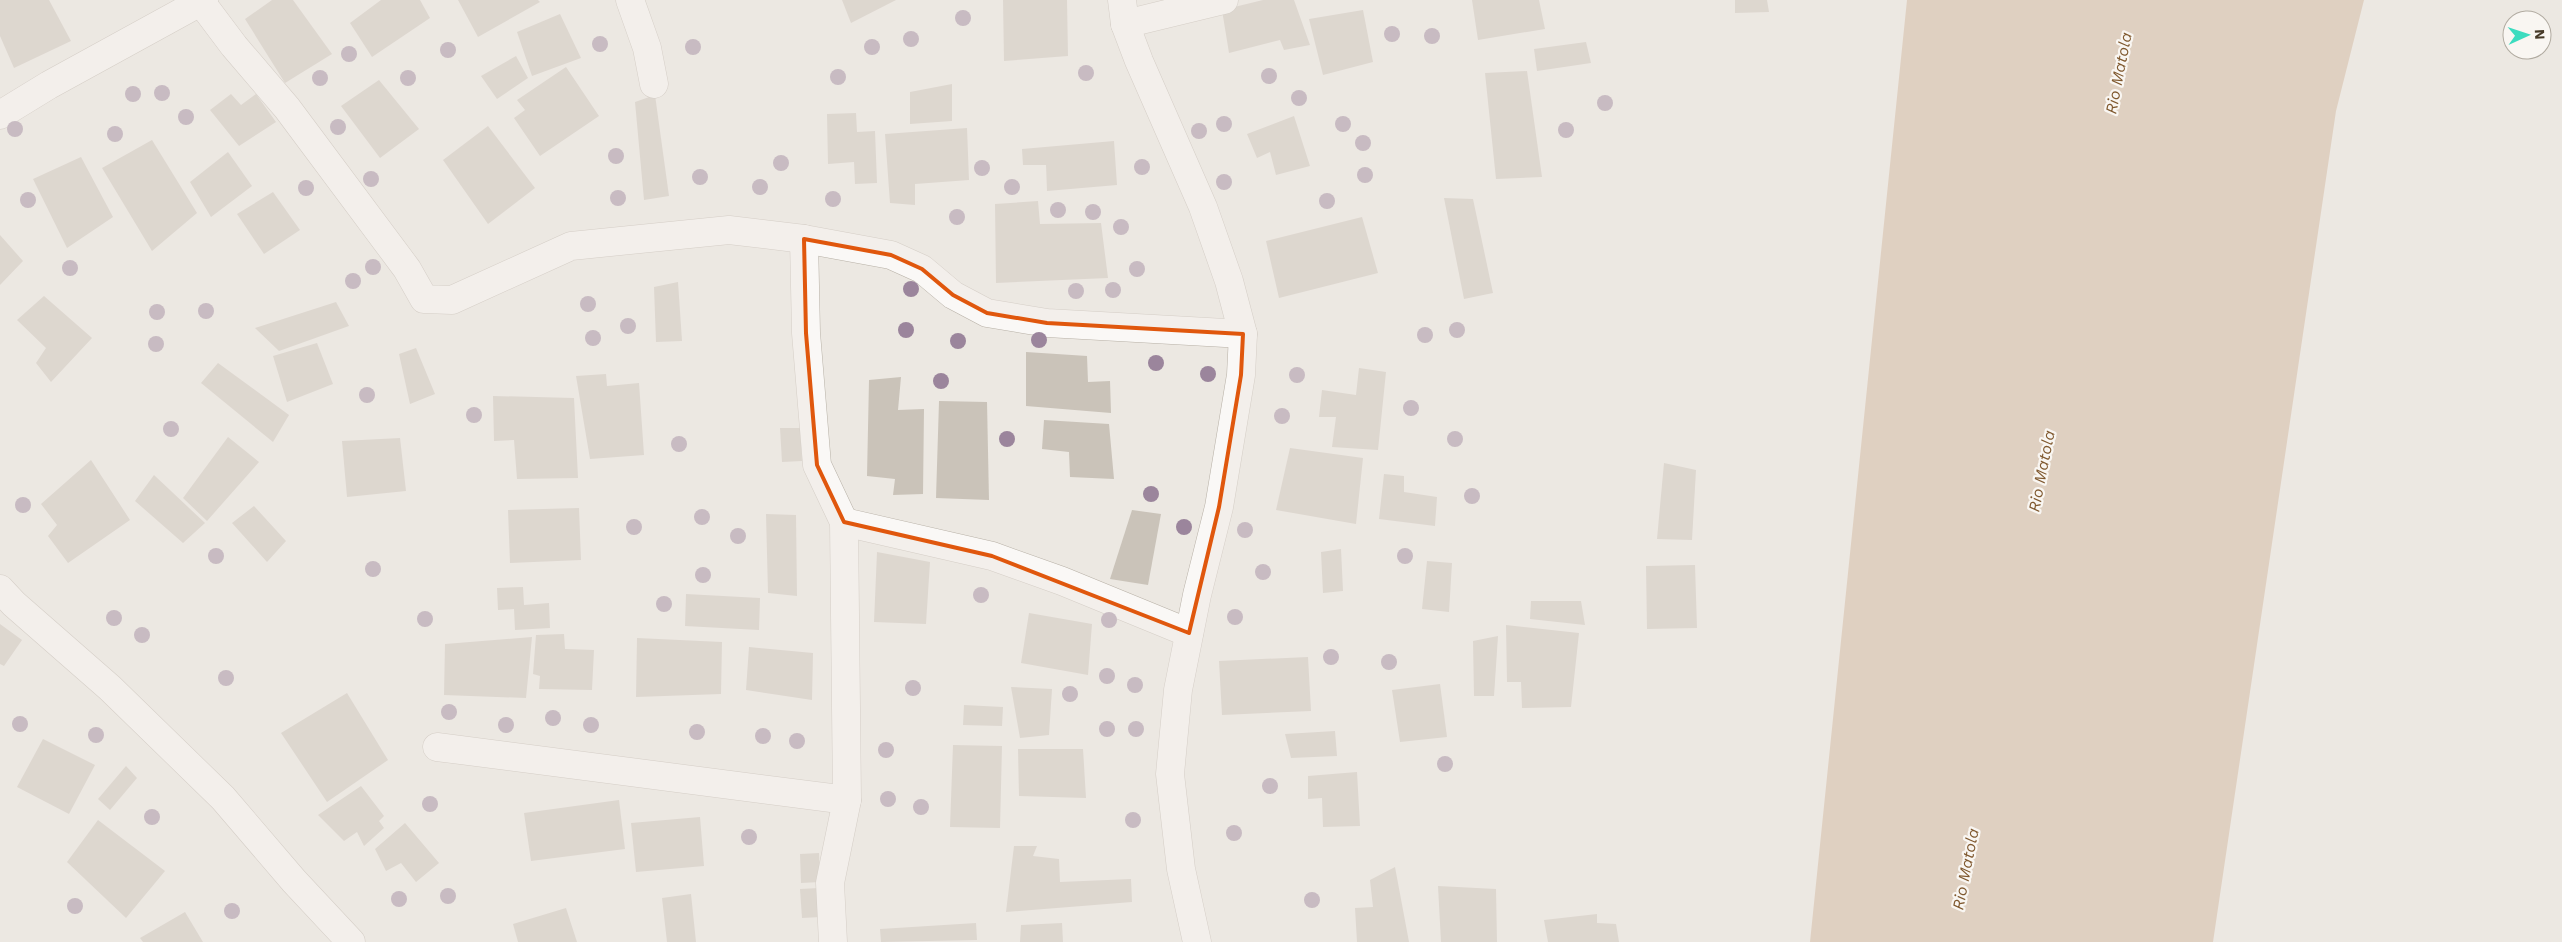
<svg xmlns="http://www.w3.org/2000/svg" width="2562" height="942" viewBox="0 0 2562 942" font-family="'Work Sans',sans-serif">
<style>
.water{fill:#cfb49a}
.building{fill:#cac3b9}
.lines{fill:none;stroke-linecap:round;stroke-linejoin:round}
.minor-casing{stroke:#b7b0a6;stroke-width:29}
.minor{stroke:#faf8f6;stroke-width:28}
.tree{fill:#9b859c}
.marked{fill:none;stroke:#e0570d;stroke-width:4;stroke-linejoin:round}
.labels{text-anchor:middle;stroke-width:4.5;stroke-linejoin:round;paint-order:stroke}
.water-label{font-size:16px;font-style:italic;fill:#7f582e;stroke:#f9f6f2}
</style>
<rect width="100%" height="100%" fill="#ece8e2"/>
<polygon class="water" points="1907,0 2364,0 2336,111 2213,942 1810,942"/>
<g class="building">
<polygon points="0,0 49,0 71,41 14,68 0,36"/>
<polygon points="272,0 293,0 332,54 285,83 245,19"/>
<polygon points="381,0 420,0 430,18 372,57 350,23"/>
<polygon points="458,0 538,0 540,2 478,37"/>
<polygon points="842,0 896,0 851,23"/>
<polygon points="1003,0 1067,0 1068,56 1004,61"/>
<polygon points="1263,0 1294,0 1310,45 1284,50 1280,40 1229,53 1222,10"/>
<polygon points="1472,0 1539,0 1545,29 1478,40"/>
<polygon points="1735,0 1767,0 1769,12 1735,13"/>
<polygon points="1363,10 1373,62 1323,75 1309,19"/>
<polygon points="560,14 581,58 532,76 517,32"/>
<polygon points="1586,42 1591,63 1537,71 1534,49"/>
<polygon points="516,56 528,78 497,99 481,76"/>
<polygon points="566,67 599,116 540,156 514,118 525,110 517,100"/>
<polygon points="1527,71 1542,177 1496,179 1485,73"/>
<polygon points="379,80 419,129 380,158 341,106"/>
<polygon points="952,84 952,121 910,124 910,92"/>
<polygon points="231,94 241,105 256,94 276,122 239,146 210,110"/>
<polygon points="655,95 669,196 644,200 635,102"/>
<polygon points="856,113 857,132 875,131 877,183 855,184 854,162 828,164 827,114"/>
<polygon points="1294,116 1310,166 1276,175 1270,152 1257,158 1247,134"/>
<polygon points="488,126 535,188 488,224 443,160"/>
<polygon points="967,128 969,180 915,184 915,205 890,203 885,134"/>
<polygon points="152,140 197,213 152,251 102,168"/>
<polygon points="1114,141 1117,185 1047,191 1046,165 1023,165 1022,149"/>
<polygon points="228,152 252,186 211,217 190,182"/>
<polygon points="81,157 113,217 67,248 33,179"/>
<polygon points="273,192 300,230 264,254 237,214"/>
<polygon points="1444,198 1473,199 1493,293 1464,299"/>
<polygon points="1038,201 1040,224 1101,223 1108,278 996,283 995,204"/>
<polygon points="1362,217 1378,273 1279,298 1266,241"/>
<polygon points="0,235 23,261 0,285"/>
<polygon points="678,282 682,341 656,342 654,287"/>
<polygon points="44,296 92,338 51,382 36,363 46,348 17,320"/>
<polygon points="336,302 349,326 279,351 255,328"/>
<polygon points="317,343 333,384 287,402 273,356"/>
<polygon points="416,348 435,394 410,404 399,354"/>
<polygon points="1026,352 1087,356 1088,382 1110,381 1111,413 1026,406"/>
<polygon points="218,363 289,415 273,442 201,383"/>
<polygon points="1359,368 1386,372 1378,450 1332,447 1336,417 1319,417 1322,390 1356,395"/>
<polygon points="606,374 607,386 639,383 644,455 590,459 576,376"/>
<polygon points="901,377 898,410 924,409 923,494 893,495 895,479 867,476 869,380"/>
<polygon points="493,396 574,398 578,478 517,479 514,440 494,441"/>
<polygon points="939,401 987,402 989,500 936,498"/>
<polygon points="1044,420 1109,424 1114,479 1070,477 1069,452 1042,449"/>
<polygon points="780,428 800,428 802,461 782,462"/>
<polygon points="228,437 259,462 207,521 183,498"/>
<polygon points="400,438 406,491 347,497 342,441"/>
<polygon points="1290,448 1363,458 1356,524 1276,510"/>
<polygon points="91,460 130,520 68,563 48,536 57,525 41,504"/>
<polygon points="1664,463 1696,470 1692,540 1657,539"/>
<polygon points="1384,474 1404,476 1404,492 1437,497 1435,526 1379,519"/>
<polygon points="154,475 205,523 183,543 135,501"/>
<polygon points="254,506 286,541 267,562 232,523"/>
<polygon points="579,508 581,560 510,563 508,510"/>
<polygon points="1132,510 1161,514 1148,585 1110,579"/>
<polygon points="766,514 796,515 797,596 768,593"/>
<polygon points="1341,549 1343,591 1323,593 1321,552"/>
<polygon points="877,552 930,562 926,624 874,622"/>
<polygon points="1427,561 1452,563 1449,612 1422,609"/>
<polygon points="1695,565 1697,628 1647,629 1646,566"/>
<polygon points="523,587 524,605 549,603 550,628 515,630 514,609 498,610 497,588"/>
<polygon points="686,594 760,598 759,630 685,626"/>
<polygon points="1531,601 1581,601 1585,625 1530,619"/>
<polygon points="1029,613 1092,624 1088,675 1021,663"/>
<polygon points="0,624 22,640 4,666 0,664"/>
<polygon points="1506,625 1579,633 1571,707 1522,708 1521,682 1507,682"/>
<polygon points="564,634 565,649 594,650 592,690 539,689 540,676 533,674 536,635"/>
<polygon points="1498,636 1494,696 1474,696 1473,641"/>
<polygon points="532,637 526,698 444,695 445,644"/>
<polygon points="637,638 722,642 721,694 636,697"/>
<polygon points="749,647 813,653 812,700 746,690"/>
<polygon points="1308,657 1311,711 1222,715 1219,661"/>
<polygon points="1440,684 1447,737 1400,742 1392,690"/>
<polygon points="1011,687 1052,689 1049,735 1020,738"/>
<polygon points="347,693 388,760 327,802 281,733"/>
<polygon points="964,705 1003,707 1002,726 963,725"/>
<polygon points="1335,731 1337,756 1291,758 1285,734"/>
<polygon points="43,739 95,765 69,814 17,787"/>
<polygon points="953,745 1002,746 1000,828 950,827"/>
<polygon points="1018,749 1083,749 1086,798 1019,796"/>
<polygon points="126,766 137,778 110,810 98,799"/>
<polygon points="1357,772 1360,826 1323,827 1322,798 1308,799 1308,776"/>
<polygon points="361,786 384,816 379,821 384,828 364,846 357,832 344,841 318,815"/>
<polygon points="619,800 625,849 531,861 524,813"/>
<polygon points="700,817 704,866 636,872 631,823"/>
<polygon points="98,820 165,871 126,918 67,862"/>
<polygon points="405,823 439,863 416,882 401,863 386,871 375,849"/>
<polygon points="1014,846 1037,846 1033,856 1059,859 1060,882 1131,879 1132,902 1006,912"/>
<polygon points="819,853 820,882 801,883 800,854"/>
<polygon points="1395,867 1409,942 1357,942 1355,908 1373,907 1370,880"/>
<polygon points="1438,886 1496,889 1497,942 1441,942"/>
<polygon points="819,888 821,917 802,918 800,889"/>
<polygon points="691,894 696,942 667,942 662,898"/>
<polygon points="566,908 577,942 518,942 513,924"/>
<polygon points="185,912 203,942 143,942 140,938"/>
<polygon points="1597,914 1597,923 1616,924 1619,942 1548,942 1544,920"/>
<polygon points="976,923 977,940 881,942 880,929"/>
<polygon points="1062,923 1063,942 1020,942 1021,925"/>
</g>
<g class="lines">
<g class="minor-casing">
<g id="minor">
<polyline points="630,0 647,48 654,84"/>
<polyline points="1122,0 1125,24 1139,61 1203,207 1229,281 1243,334 1241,375 1219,507 1197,595 1178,690 1170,774 1181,869 1197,942"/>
<polyline points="201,2 234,46 287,108 407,269 424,299 452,300 571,246 729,230 804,239 891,255 922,269 953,295 987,313 1047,323 1243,334"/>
<polyline points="1125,24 1224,0"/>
<polyline points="0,115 49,85 204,0"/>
<polyline points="804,239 806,333 817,465 844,522 847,800 830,883 833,942"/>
<polyline points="844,522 992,556 1062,581 1189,633"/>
<polyline points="0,589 14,604 110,688 223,798 294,881 351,942"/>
<polyline points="437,747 847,800"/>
</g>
</g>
<use href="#minor" class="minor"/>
</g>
<g class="tree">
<circle cx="963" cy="18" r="8"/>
<circle cx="1392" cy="34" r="8"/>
<circle cx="1432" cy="36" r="8"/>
<circle cx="911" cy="39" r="8"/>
<circle cx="600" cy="44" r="8"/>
<circle cx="693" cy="47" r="8"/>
<circle cx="872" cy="47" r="8"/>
<circle cx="448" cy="50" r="8"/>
<circle cx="349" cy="54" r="8"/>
<circle cx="1086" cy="73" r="8"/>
<circle cx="1269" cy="76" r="8"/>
<circle cx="838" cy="77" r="8"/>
<circle cx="320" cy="78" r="8"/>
<circle cx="408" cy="78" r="8"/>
<circle cx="162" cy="93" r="8"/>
<circle cx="133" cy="94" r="8"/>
<circle cx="1299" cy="98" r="8"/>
<circle cx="1605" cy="103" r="8"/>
<circle cx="186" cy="117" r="8"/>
<circle cx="1224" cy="124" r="8"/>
<circle cx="1343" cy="124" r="8"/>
<circle cx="338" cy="127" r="8"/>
<circle cx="15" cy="129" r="8"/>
<circle cx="1566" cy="130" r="8"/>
<circle cx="1199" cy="131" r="8"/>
<circle cx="115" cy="134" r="8"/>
<circle cx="1363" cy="143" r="8"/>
<circle cx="616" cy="156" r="8"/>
<circle cx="781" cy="163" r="8"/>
<circle cx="1142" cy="167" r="8"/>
<circle cx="982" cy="168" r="8"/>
<circle cx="1365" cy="175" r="8"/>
<circle cx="700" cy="177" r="8"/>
<circle cx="371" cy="179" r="8"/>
<circle cx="1224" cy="182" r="8"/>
<circle cx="760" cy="187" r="8"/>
<circle cx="1012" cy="187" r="8"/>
<circle cx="306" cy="188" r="8"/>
<circle cx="618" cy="198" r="8"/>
<circle cx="833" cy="199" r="8"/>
<circle cx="28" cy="200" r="8"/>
<circle cx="1327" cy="201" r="8"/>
<circle cx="1058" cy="210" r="8"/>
<circle cx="1093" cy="212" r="8"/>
<circle cx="957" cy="217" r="8"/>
<circle cx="1121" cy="227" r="8"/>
<circle cx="373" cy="267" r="8"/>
<circle cx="70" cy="268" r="8"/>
<circle cx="1137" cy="269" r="8"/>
<circle cx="353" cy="281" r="8"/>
<circle cx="911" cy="289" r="8"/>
<circle cx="1113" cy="290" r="8"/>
<circle cx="1076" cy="291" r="8"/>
<circle cx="588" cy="304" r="8"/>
<circle cx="206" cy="311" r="8"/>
<circle cx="157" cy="312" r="8"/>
<circle cx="628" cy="326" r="8"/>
<circle cx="906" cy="330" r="8"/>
<circle cx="1457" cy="330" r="8"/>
<circle cx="1425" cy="335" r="8"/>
<circle cx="593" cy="338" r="8"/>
<circle cx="1039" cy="340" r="8"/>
<circle cx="958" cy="341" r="8"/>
<circle cx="156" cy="344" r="8"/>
<circle cx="1156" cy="363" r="8"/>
<circle cx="1208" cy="374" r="8"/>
<circle cx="1297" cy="375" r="8"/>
<circle cx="941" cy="381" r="8"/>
<circle cx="367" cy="395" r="8"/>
<circle cx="1411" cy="408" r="8"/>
<circle cx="474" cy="415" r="8"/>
<circle cx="1282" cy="416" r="8"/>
<circle cx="171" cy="429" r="8"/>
<circle cx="1007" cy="439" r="8"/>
<circle cx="1455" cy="439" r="8"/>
<circle cx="679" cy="444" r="8"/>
<circle cx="1151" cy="494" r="8"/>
<circle cx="1472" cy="496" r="8"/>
<circle cx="23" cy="505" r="8"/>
<circle cx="702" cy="517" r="8"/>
<circle cx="634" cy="527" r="8"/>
<circle cx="1184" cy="527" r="8"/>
<circle cx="1245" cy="530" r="8"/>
<circle cx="738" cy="536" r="8"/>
<circle cx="216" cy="556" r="8"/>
<circle cx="1405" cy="556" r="8"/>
<circle cx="373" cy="569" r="8"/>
<circle cx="1263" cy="572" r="8"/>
<circle cx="703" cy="575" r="8"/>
<circle cx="981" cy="595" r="8"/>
<circle cx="664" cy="604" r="8"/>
<circle cx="1235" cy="617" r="8"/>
<circle cx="114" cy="618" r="8"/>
<circle cx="425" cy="619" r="8"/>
<circle cx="1109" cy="620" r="8"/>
<circle cx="142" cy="635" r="8"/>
<circle cx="1331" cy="657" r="8"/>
<circle cx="1389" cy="662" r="8"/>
<circle cx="1107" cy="676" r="8"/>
<circle cx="226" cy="678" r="8"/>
<circle cx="1135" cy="685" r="8"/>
<circle cx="913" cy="688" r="8"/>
<circle cx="1070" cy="694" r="8"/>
<circle cx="449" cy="712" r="8"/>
<circle cx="553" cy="718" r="8"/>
<circle cx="20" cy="724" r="8"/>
<circle cx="506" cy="725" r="8"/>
<circle cx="591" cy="725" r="8"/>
<circle cx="1107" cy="729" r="8"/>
<circle cx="1136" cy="729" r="8"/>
<circle cx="697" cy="732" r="8"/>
<circle cx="96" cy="735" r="8"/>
<circle cx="763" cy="736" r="8"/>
<circle cx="797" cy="741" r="8"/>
<circle cx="886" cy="750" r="8"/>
<circle cx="1445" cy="764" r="8"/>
<circle cx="1270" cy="786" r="8"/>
<circle cx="888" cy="799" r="8"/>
<circle cx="430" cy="804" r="8"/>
<circle cx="921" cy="807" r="8"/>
<circle cx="152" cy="817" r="8"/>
<circle cx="1133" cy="820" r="8"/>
<circle cx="1234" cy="833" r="8"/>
<circle cx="749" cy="837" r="8"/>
<circle cx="448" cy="896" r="8"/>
<circle cx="399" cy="899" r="8"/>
<circle cx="1312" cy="900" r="8"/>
<circle cx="75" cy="906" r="8"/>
<circle cx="232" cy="911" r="8"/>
</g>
<path d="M0 0H2562V942H0ZM 804,239 L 891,255 L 922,269 L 953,295 L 987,313 L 1047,323 L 1243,334 L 1241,375 L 1219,507 L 1189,633 L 992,556 L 844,522 L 817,465 L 806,333 Z" fill="#ece8e2" fill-opacity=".55" fill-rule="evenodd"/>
<path class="marked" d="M 804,239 L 891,255 L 922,269 L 953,295 L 987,313 L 1047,323 L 1243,334 L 1241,375 L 1219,507 L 1189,633 L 992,556 L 844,522 L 817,465 L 806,333 Z"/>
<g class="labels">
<g class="water-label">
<text transform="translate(2118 73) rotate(-79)" y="6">Rio Matola</text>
<text transform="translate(2041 471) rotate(-79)" y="6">Rio Matola</text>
<text transform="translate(1965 869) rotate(-79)" y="6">Rio Matola</text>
</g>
</g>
<g transform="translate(2527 35) rotate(87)"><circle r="24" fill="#f9f6f2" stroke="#b1aba1"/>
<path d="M0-4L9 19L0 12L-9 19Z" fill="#3cdcbf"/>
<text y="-8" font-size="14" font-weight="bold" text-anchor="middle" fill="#463a28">N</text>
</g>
</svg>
